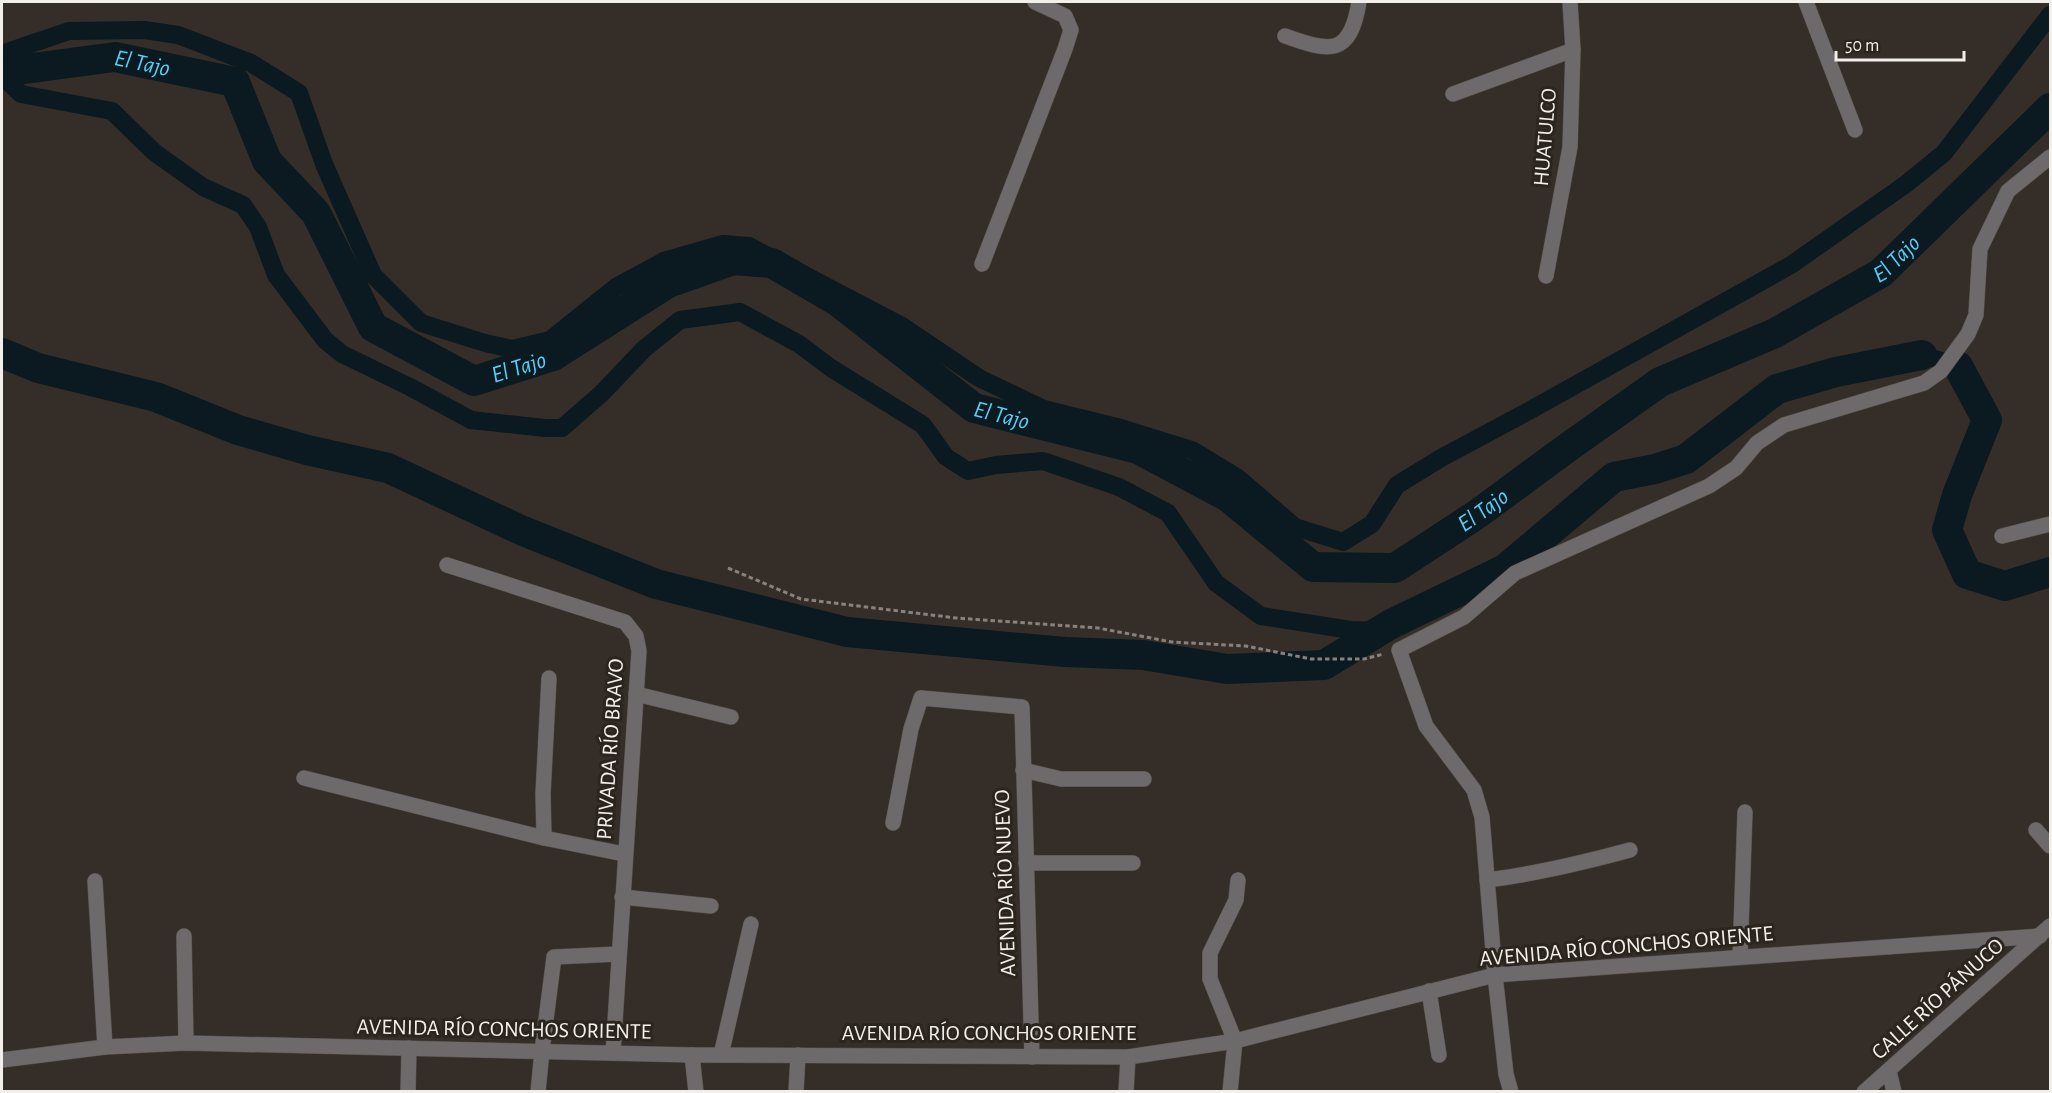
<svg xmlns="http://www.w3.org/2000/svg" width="2052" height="1093" viewBox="0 0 2052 1093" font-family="'Alegreya Sans',sans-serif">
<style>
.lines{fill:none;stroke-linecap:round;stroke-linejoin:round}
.canal{stroke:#0a1a20;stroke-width:18}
.river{stroke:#0a1a20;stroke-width:30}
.street-casing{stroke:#534d47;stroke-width:16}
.path{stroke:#88827d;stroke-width:3;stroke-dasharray:4.5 3;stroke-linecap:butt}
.street{stroke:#6e696a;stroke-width:15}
.labels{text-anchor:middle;stroke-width:6;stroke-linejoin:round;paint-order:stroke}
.street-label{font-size:22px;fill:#f2eee9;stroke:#2b251e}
.water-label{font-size:24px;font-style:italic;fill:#57cff9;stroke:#2b251e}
</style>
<rect width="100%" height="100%" fill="#352e28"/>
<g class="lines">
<g class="canal">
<polyline points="2,63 7,52 69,31 144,30 178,35 251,63 299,93 324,164 373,275 421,323 485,343 512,349 550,340 616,287 664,261 723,244 749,246 902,326 979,378 1044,409 1121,428 1192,450 1238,478 1295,527 1343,542 1372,524 1397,485 1441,458 1525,413 1791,265 1906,184 1944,153 2050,15"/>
<polyline points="2,76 21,94 112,111 154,152 203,187 243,205 258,227 276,275 325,340 342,354 410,387 471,420 545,428 562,428 602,393 644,349 680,320 740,312 799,344 831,368 923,425 946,457 968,471 996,465 1043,461 1119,487 1168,513 1216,583 1261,616 1351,630 1379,631"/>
<polyline points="1922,355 1958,366"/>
</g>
<g class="river">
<path id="s1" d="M 2,72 L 115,57 L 235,82 L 267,161 L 316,213 L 373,327 L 474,381 L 553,356 L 668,283 L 733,260 L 772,263 L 837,301 L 974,408 L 1138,449 L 1228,497 L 1313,567 L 1395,568 L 1476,515 L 1567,448 L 1660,382 L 1775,333 L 1881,273 L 2050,108"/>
<polyline points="2,353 38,368 156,397 238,430 307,450 388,468 523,531 656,584 847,632 1065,652 1143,655 1227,669 1324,665 1391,624 1505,569 1614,477 1655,469 1686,459 1777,389 1836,372 1922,355"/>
<polyline points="1958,366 1987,420 1957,495 1947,530 1967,574 2005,586 2050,572"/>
</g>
<g class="street-casing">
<g id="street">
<polyline points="1806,2 1855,130"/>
<path d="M 1285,36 C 1330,52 1350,57 1359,2"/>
<polyline points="1453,94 1573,50"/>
<polyline points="982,264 1065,49 1071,30 1065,16 1035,2"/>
<polyline points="1546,276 1570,147 1573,50 1570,2"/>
<polyline points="2002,536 2050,524"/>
<polyline points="447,565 625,622 636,636 639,651 613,1053"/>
<polyline points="636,694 731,717"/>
<polyline points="1023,770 1061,779 1144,779"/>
<polyline points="304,778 544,838 624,854"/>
<polyline points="893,823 911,729 921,698 1022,707 1032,1057"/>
<polyline points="2036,830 2050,846"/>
<polyline points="544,838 543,794 549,678"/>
<polyline points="1026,863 1133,863"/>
<path d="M 1487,880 C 1536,874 1582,863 1630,850"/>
<polyline points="95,881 105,1047"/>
<polyline points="622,897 711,906"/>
<polyline points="184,936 186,1043"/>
<polyline points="1740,957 1745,812"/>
<polyline points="1429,991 1439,1055"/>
<polyline points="692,1055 696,1092"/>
<polyline points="721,1055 751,924"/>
<polyline points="2,1060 105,1047 186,1043 692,1055 1128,1057 1235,1041 1495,975 2040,936"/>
<polyline points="1889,1071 1894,1092"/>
<polyline points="408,1092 409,1048"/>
<polyline points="538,1092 542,1051 554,957 619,954"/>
<polyline points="796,1092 798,1055"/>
<polyline points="1126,1092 1128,1057"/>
<polyline points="1230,1092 1235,1041 1210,979 1210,953 1236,900 1238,880"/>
<polyline points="1511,1092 1506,1074 1495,975 1482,817 1474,790 1426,726 1399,650 1464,617 1515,573 1709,486 1736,468 1757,443 1784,425 1924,383 1941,371 1968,334 1976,315 1980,249 2008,191 2050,157"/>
<polyline points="1864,1092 2050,926"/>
</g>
</g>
<polyline class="path" points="728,568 801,599 956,618 1098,628 1172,642 1246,646 1311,659 1364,659 1384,654"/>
<use href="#street" class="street"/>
</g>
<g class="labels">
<g class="street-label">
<text transform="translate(1544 137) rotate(-85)" y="8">HUATULCO</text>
<text transform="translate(609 749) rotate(-86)" y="8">PRIVADA RÍO BRAVO</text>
<text transform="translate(1004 883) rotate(-92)" y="8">AVENIDA RÍO NUEVO</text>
<text transform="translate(1626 945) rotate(-5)" y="8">AVENIDA RÍO CONCHOS ORIENTE</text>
<text transform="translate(1937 998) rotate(-42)" y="8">CALLE RÍO PÁNUCO</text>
<text transform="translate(504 1028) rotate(1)" y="8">AVENIDA RÍO CONCHOS ORIENTE</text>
<text x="989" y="1040">AVENIDA RÍO CONCHOS ORIENTE</text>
</g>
<g class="water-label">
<text dy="8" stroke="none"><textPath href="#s1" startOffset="142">El Tajo</textPath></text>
<text dy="8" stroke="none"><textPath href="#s1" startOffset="2266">El Tajo</textPath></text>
<text dy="8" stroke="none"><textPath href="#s1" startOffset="682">El Tajo</textPath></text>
<text dy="8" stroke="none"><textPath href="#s1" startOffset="1240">El Tajo</textPath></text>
<text dy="8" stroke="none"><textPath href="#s1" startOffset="1780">El Tajo</textPath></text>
</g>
</g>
<rect width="2052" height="1093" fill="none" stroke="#f2eee9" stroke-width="6"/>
<path d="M1836 51v9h128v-9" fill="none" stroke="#f2eee9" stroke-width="3"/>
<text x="1845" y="51" font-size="18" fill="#f2eee9" stroke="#2b251e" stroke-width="4.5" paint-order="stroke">50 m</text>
</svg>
